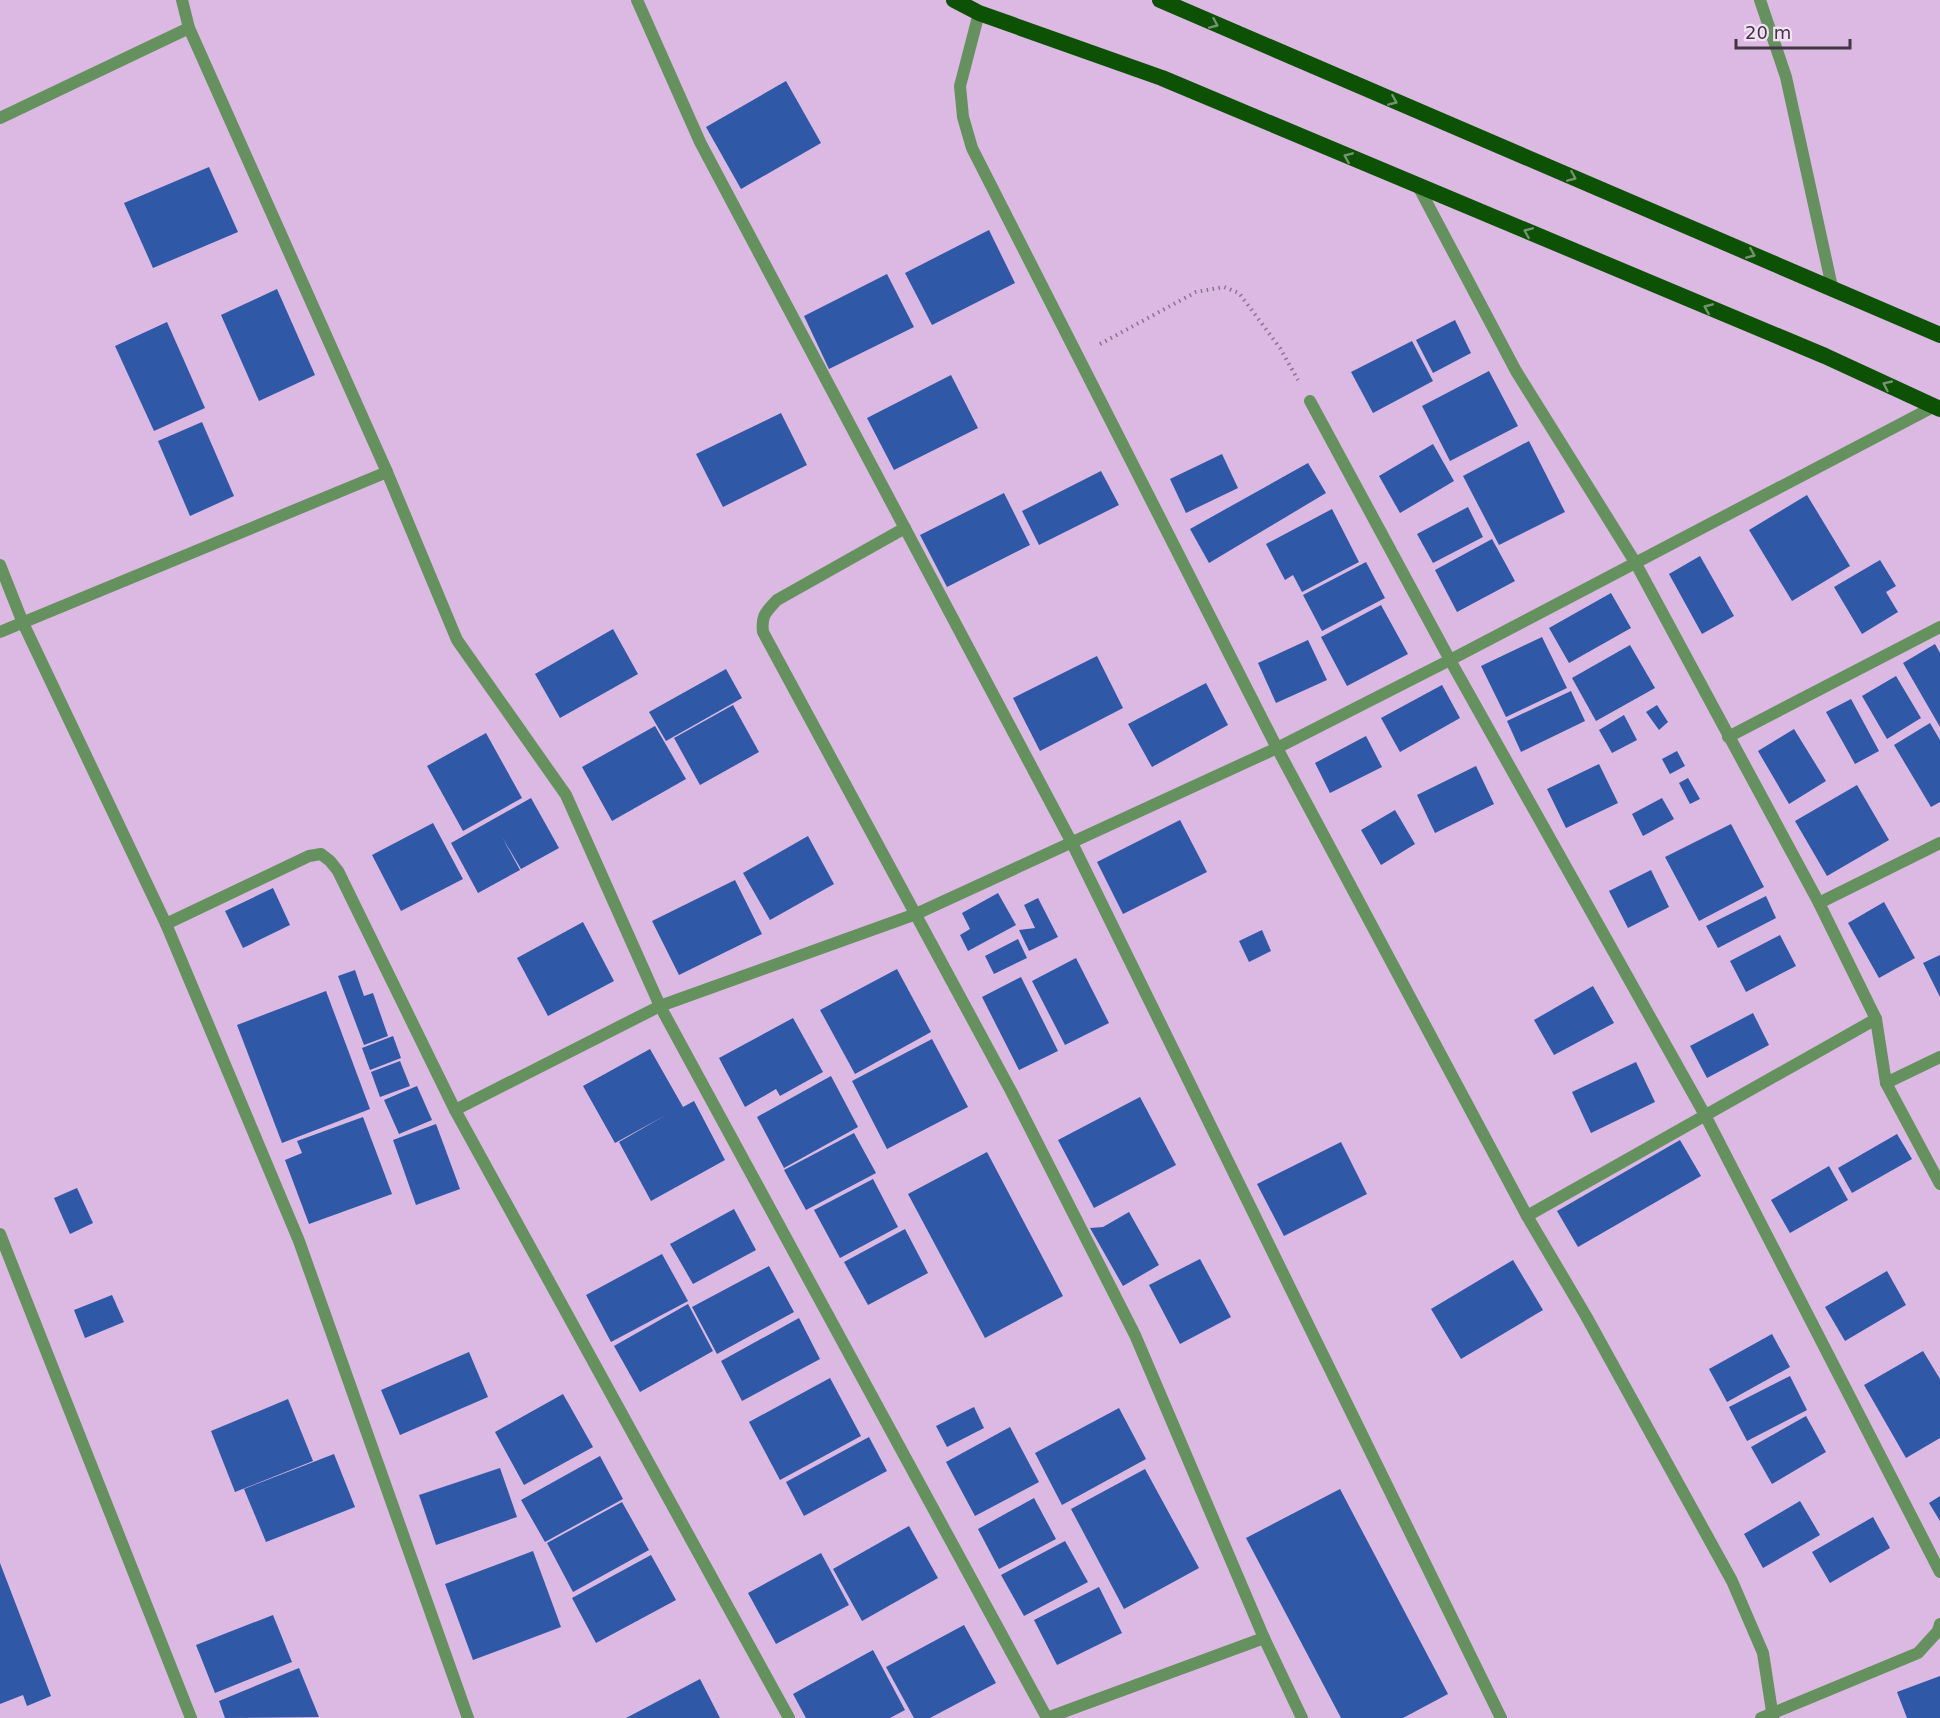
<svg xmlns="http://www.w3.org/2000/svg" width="1940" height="1718" viewBox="0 0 1940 1718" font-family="'DejaVu Sans',sans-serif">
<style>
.building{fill:#2f58a6}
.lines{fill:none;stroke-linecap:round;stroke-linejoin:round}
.path{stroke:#8b738f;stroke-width:4;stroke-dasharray:1.5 4.5;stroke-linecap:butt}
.minor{stroke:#65915f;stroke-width:12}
.trunk{stroke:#0c5104;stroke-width:16}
.oneway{stroke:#749270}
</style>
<rect width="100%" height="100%" fill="#dcb9e2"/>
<g class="building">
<polygon points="786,81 821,143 741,189 706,127"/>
<polygon points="209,167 238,232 153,268 124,203"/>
<polygon points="989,230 1015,283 932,325 905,273"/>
<polygon points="887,274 914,327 829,369 804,316"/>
<polygon points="277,289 315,375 259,401 221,315"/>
<polygon points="1455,320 1471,353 1433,373 1416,340"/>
<polygon points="167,322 205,408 154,431 115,346"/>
<polygon points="1412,341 1433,381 1373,413 1351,372"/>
<polygon points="1489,371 1518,426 1450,461 1422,406"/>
<polygon points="951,375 978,428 894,470 867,418"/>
<polygon points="781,413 807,465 723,507 696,454"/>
<polygon points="202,422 234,496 190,516 158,441"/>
<polygon points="1529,441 1565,512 1499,545 1463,476"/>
<polygon points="1433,444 1454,481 1400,513 1379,476"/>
<polygon points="1222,454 1238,488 1186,513 1170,479"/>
<polygon points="1308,463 1326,493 1209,563 1190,529"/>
<polygon points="1101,471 1119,505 1039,545 1022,511"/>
<polygon points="1004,493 1030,545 947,587 920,535"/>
<polygon points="1807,495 1850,566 1792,601 1749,530"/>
<polygon points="1468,507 1483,537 1433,563 1417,534"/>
<polygon points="1332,509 1359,562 1302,592 1293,575 1285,580 1266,544"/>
<polygon points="1492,539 1515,581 1457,612 1435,570"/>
<polygon points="1700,556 1734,616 1702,634 1669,574"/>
<polygon points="1880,560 1896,586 1886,592 1898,612 1862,634 1834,587"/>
<polygon points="1366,562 1385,598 1322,631 1303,595"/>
<polygon points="1611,593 1631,628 1569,663 1549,628"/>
<polygon points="1381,605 1408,654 1347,686 1321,637"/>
<polygon points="613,629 638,674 560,718 535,674"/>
<polygon points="1542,637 1567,688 1506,717 1481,666"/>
<polygon points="1308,640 1327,680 1276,703 1258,663"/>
<polygon points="1935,644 1940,653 1940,727 1903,663"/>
<polygon points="1630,645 1655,688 1596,721 1572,678"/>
<polygon points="1097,656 1123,708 1040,751 1013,698"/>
<polygon points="726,669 742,698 666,741 649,712"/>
<polygon points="1896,676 1921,718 1887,739 1862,696"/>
<polygon points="1206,683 1228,725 1152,767 1128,724"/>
<polygon points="1442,685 1460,718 1400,752 1381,718"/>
<polygon points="1571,691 1585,721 1521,752 1507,721"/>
<polygon points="1851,699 1879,751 1855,764 1826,712"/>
<polygon points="733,705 759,752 700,785 674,738"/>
<polygon points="1657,705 1668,722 1659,730 1646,712"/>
<polygon points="1624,715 1637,740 1612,753 1599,730"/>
<polygon points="1930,723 1940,740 1940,802 1931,807 1894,745"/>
<polygon points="655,726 686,779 612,821 582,767"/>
<polygon points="1794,729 1826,781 1789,804 1758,751"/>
<polygon points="486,733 522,798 463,831 427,766"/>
<polygon points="1366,736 1382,767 1330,793 1315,763"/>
<polygon points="1677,751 1685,766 1670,774 1662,759"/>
<polygon points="1599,764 1618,803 1566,828 1547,789"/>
<polygon points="1476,766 1494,804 1435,833 1417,795"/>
<polygon points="1688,778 1700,799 1690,804 1679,783"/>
<polygon points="1857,785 1889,840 1827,876 1795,821"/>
<polygon points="531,798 559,848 521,869 502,837 520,870 478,893 451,843"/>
<polygon points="1662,798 1674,819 1643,836 1632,814"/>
<polygon points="1395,810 1415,844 1381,865 1361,830"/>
<polygon points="1180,820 1207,872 1123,914 1097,862"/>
<polygon points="433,823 463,879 401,911 372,855"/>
<polygon points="1731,824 1764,887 1699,921 1665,857"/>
<polygon points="808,836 834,884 770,920 743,873"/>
<polygon points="1651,870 1669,907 1628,928 1609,891"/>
<polygon points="735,880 762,934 679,975 652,921"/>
<polygon points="273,888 290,925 243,948 225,911"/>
<polygon points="998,893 1016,925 968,951 960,935 970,929 962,913"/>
<polygon points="1766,896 1776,918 1718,948 1706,926"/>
<polygon points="1038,898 1058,937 1029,951 1019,930 1035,928 1024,905"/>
<polygon points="1884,902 1915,958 1879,978 1848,923"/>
<polygon points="583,922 614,981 548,1016 517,958"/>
<polygon points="1262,930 1271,951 1249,962 1239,941"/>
<polygon points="1780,935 1796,966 1746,992 1730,961"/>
<polygon points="1018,939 1027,958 994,974 985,956"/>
<polygon points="1940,955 1940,997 1923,963"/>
<polygon points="1076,958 1109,1023 1065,1045 1032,981"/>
<polygon points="897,969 931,1032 855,1074 820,1010"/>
<polygon points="355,970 364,996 373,993 388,1036 364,1045 338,976"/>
<polygon points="1021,977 1058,1051 1019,1070 982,997"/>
<polygon points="1593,986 1614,1023 1554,1055 1534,1020"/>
<polygon points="326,991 370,1109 282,1143 237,1025"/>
<polygon points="1753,1013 1769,1045 1707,1078 1690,1046"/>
<polygon points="793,1018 823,1072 780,1096 776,1089 745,1107 719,1058"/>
<polygon points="393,1036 401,1058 370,1070 362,1048"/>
<polygon points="932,1039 968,1107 887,1149 852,1081"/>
<polygon points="650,1049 683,1107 694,1101 725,1160 651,1201 619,1142 666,1115 615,1143 583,1086"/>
<polygon points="400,1061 410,1086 380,1097 371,1072"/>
<polygon points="1636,1062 1655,1102 1591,1133 1572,1092"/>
<polygon points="831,1076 858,1127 784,1168 757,1117"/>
<polygon points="417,1086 432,1120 399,1134 384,1100"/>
<polygon points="1140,1097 1176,1165 1094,1208 1058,1140"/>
<polygon points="363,1117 392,1194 309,1224 285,1160 302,1153 297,1141"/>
<polygon points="436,1124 460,1189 416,1205 393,1140"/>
<polygon points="854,1133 876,1173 806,1210 784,1170"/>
<polygon points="1897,1134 1912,1159 1852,1193 1838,1168"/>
<polygon points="1680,1140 1701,1176 1578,1247 1557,1211"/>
<polygon points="1341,1142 1367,1194 1284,1236 1257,1184"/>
<polygon points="987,1152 1063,1296 985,1338 908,1194"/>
<polygon points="1829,1166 1848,1200 1790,1233 1771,1200"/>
<polygon points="873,1179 898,1227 840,1258 814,1210"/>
<polygon points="77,1188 93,1223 70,1234 54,1198"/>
<polygon points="734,1209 756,1250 693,1284 670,1244"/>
<polygon points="1129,1212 1159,1265 1123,1286 1090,1228 1103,1227"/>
<polygon points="905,1229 928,1273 868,1305 844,1262"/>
<polygon points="662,1254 688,1301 611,1342 586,1295"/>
<polygon points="1200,1259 1231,1317 1180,1344 1149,1285"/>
<polygon points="1513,1260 1543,1310 1461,1359 1431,1309"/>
<polygon points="769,1266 794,1312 717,1354 692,1307"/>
<polygon points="1887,1271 1906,1305 1845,1341 1825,1307"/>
<polygon points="112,1295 124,1322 85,1338 74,1310"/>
<polygon points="688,1304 713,1351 640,1392 614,1346"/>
<polygon points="799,1318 820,1359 742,1401 721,1361"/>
<polygon points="1772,1334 1790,1367 1727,1402 1709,1369"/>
<polygon points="1923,1351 1940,1379 1940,1438 1906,1458 1864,1385"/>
<polygon points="469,1352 488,1397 400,1435 381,1390"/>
<polygon points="1790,1376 1807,1410 1747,1441 1729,1407"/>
<polygon points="830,1378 861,1436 780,1480 749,1422"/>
<polygon points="563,1394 593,1447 524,1485 495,1432"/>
<polygon points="288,1399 313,1461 235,1492 211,1431"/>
<polygon points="974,1407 984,1428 947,1447 936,1426"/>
<polygon points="1119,1408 1146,1459 1062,1505 1035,1453"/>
<polygon points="1806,1416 1826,1452 1772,1484 1751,1447"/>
<polygon points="1010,1427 1039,1482 975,1516 946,1462"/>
<polygon points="869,1437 887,1471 804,1516 786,1482"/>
<polygon points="334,1454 355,1507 266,1542 244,1489"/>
<polygon points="600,1456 623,1499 545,1542 521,1500"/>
<polygon points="500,1468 517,1517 436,1545 419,1495"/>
<polygon points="1145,1469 1199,1568 1124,1609 1071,1509"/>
<polygon points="1340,1489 1448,1694 1403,1718 1341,1718 1246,1538"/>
<polygon points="1940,1496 1940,1521 1929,1503"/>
<polygon points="1034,1498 1056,1539 999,1569 978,1529"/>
<polygon points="1800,1501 1820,1535 1763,1568 1744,1534"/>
<polygon points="622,1502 649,1550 573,1592 547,1543"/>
<polygon points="1873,1517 1890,1548 1830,1583 1812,1552"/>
<polygon points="909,1526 938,1578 862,1621 833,1569"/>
<polygon points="1065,1541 1088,1582 1024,1616 1001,1575"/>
<polygon points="533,1551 561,1627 473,1660 445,1584"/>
<polygon points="821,1553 849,1605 776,1644 748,1593"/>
<polygon points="651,1555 676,1600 596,1643 572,1598"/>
<polygon points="0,1563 51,1696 27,1706 23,1695 0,1704"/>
<polygon points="1099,1587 1122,1633 1057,1665 1034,1620"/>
<polygon points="273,1615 292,1662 215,1693 196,1645"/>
<polygon points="964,1625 996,1683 930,1718 914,1718 886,1667"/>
<polygon points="873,1650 905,1710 890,1718 806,1718 793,1694"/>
<polygon points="299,1668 319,1717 225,1718 219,1701"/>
<polygon points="1940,1676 1940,1718 1907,1718 1897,1692"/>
<polygon points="700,1679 720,1718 626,1718"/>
</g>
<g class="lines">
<polyline class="path" points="1100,344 1196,292 1224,287 1239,293 1280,348 1298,380"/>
<g class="minor">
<polyline points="182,0 189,28 387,472"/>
<polyline points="637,0 700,142 1072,843 1501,1718"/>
<polyline points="1760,0 1786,77 1832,287"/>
<polyline points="979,13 960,86 963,117 972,148 1277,748 1527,1216 1586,1316 1732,1581 1763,1653 1773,1718"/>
<polyline points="0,118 189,28"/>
<polyline points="1418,186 1516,371 1635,562 1819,903 1876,1019 1886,1083 1940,1184"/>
<polyline points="1310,401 1450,660 1705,1115 1940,1572"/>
<path d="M 905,528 L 777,600 C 766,612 761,615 763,632 L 1011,1091 L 1135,1335 L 1264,1638 L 1302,1718"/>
<polyline points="0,565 23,623 166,924 299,1241 468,1718"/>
<polyline points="0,632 387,472 457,640 566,795 660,1006 1047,1718"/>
<polyline points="1728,737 1940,627"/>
<polyline points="1819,903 1940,843"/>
<polyline points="166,924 309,856 321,854 330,861 338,871 455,1110 789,1718"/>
<polyline points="1886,1083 1940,1057"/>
<polyline points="455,1110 660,1006 916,914 1277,748 1450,660 1933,407"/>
<polyline points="1527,1216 1876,1019"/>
<polyline points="0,1234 191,1718"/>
<polyline points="1047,1718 1264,1638"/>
<polyline points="1761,1718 1918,1653 1938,1631 1940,1624"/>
</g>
<g class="trunk">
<polyline points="954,0 979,13 1162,78 1825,356 1940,409"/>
<polyline points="1160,0 1940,335"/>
</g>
</g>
<defs><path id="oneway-chevron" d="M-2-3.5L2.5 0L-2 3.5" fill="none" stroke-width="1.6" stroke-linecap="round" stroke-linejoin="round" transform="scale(1.5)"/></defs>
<g class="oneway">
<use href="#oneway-chevron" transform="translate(1214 24) rotate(24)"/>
<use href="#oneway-chevron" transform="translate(1393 101) rotate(23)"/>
<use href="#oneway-chevron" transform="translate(1348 157) rotate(-157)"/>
<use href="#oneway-chevron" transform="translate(1572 177) rotate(23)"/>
<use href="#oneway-chevron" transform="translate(1528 232) rotate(-157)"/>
<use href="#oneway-chevron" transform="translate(1751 254) rotate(23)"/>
<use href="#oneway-chevron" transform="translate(1708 308) rotate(-157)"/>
<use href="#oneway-chevron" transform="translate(1887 385) rotate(-155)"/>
</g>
<path d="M1736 39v9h114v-9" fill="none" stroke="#433545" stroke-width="3"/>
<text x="1745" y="39" font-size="18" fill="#433545" stroke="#f3e1f5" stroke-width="4.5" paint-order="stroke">20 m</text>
</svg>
